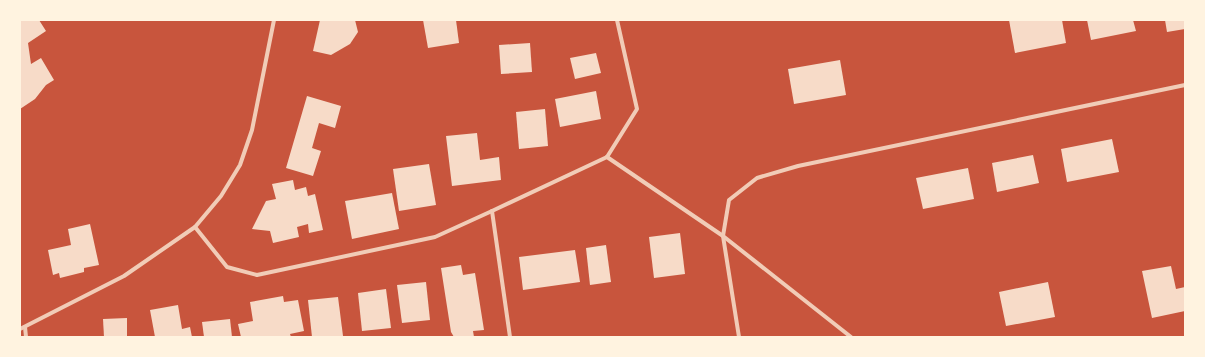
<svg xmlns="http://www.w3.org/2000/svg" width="1205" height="357" viewBox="0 0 1205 357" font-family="'Libre Baskerville',serif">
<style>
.building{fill:#f7dbc8}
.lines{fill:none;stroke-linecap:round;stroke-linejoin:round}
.minor{stroke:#f1ccb7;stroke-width:4}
</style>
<rect width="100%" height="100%" fill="#c8553d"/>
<g class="building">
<polygon points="20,20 39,20 46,31 28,43 31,64 41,58 54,80 46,85 35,99 20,109"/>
<polygon points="320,20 355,20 358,32 350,44 331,55 313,51"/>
<polygon points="423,20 456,20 459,43 428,48"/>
<polygon points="1009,20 1062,20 1066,43 1015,53"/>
<polygon points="1087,20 1133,20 1136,31 1091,40"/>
<polygon points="1165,20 1185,20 1185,29 1167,32"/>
<polygon points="530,43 532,72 501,74 499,45"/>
<polygon points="596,53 601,73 575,79 570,58"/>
<polygon points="840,60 846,95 794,104 788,69"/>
<polygon points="596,91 601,119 560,127 555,99"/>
<polygon points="307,96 341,106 335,128 319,123 312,148 321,151 313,176 286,168"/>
<polygon points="545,109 548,146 519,149 516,112"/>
<polygon points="477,133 480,160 499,157 501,180 452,186 446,136"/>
<polygon points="1112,139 1119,172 1067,182 1061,149"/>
<polygon points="1033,155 1039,183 997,192 992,163"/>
<polygon points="429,164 436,205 399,211 393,169"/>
<polygon points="968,168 974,199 923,209 916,178"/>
<polygon points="293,180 295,190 306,187 308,196 315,194 323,230 309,233 308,224 297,227 299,237 273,243 270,231 252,229 266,201 276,199 272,184"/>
<polygon points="392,193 399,229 352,239 345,201"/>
<polygon points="90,224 99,265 84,268 84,272 60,278 59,273 53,275 48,250 71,245 68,229"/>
<polygon points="680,233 685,274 654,278 649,237"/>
<polygon points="606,245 611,282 590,285 586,248"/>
<polygon points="575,250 580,282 523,290 519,257"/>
<polygon points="461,265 463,275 475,273 484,330 473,331 474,337 454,337 451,332 441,268"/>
<polygon points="1171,266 1176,289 1185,287 1185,311 1152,318 1142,271"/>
<polygon points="426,282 430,320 402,323 397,285"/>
<polygon points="1048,282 1055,317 1006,326 999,292"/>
<polygon points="386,289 391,328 362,331 358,293"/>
<polygon points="283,296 284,302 298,300 304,331 290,334 291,337 241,337 238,324 253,321 250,302"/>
<polygon points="338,297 343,336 312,337 308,300"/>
<polygon points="178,305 182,329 190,327 192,337 155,337 150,310"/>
<polygon points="127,318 127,337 104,337 103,319"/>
<polygon points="230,319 232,337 204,337 202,322"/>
</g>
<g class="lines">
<g class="minor">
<polyline points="607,157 723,236 851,337"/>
<polyline points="607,157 637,109 617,20"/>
<polyline points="492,211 510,337"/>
<polyline points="195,227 227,267 257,275 435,237 492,211 607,157"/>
<polyline points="25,327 26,337"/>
<polyline points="20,329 124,276 195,227 221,196 240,165 252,130 274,20"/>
<polyline points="739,337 723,236 729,200 757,178 798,166 1185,85"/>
</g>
</g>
<rect width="1205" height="357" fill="none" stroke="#fff3e0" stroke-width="42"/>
</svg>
